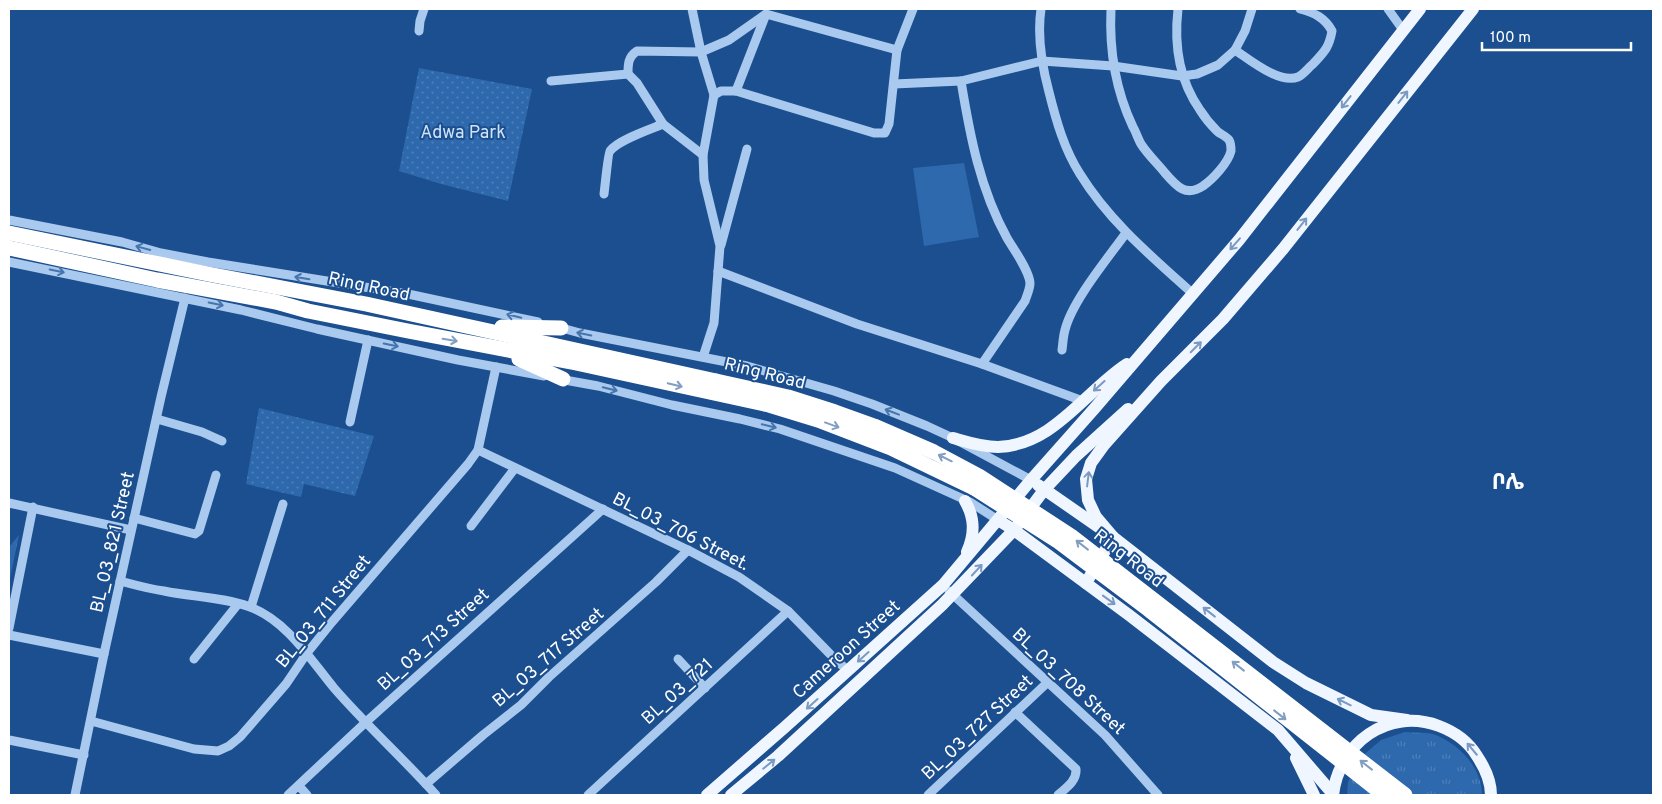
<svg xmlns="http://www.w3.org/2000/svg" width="1662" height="804" viewBox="0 0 1662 804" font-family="Overpass,'Noto Sans Ethiopic',sans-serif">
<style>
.grass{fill:url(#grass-tufts)}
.forest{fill:url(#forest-firs)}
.park{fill:url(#park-dots)}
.pitch{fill:#2e69ad}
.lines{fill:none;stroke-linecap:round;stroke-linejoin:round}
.minor{stroke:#a9c9ee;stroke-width:9}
.major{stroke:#f0f6ff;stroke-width:12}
.highway{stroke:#fff;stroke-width:15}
.highway-bridge{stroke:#fff;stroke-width:15}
.oneway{stroke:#7b9ac1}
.oneway2{stroke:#4674ac}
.oneway3{stroke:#829ec1}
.labels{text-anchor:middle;stroke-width:4;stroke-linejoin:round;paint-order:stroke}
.park-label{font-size:18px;fill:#cfe3fa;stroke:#1b4f8f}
.street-label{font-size:18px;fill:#fff;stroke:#1b4f8f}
.district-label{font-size:22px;font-weight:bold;fill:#fff;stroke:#1b4f8f}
</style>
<defs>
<pattern id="grass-tufts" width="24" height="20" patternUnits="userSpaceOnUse" patternTransform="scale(1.25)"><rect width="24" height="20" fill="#2e69ad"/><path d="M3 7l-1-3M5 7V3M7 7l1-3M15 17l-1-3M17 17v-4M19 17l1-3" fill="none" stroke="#4d80b9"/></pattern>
<pattern id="forest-firs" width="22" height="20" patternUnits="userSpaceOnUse" patternTransform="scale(1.25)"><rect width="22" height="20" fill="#2e69ad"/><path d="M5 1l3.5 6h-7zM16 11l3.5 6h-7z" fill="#4d80b9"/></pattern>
<pattern id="park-dots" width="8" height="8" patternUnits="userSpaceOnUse" patternTransform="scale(1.25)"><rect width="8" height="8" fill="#2e69ad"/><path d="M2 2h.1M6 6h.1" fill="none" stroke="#4d80b9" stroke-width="1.8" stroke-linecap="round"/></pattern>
</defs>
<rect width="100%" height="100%" fill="#1b4f8f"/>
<path class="grass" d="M 1405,732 C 1414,733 1425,732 1433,734 C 1458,743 1482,767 1482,795 L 1347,795 L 1348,782 L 1360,758 L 1381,740 Z"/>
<polygon class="forest" points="19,535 9,583 9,547"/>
<g class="park">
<polygon points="419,68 532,89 508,201 441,184 399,171"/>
<polygon points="259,408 374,436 355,496 304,484 301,497 246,484"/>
</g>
<polygon class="pitch" points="964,163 979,237 924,246 913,168"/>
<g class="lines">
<g class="minor">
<path d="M 1041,9 C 1037,36 1042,66 1049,92 C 1056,120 1064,149 1080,174 C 1109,221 1151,256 1192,293"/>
<path d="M 1111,9 C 1109,51 1115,89 1133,127 C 1136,132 1138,139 1141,144 C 1148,155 1158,164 1165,173 C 1177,187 1186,197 1203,186 C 1213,179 1228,163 1231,151 C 1231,148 1231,143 1229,140 C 1226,136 1220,134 1217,131 C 1210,124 1205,118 1200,110 C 1179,80 1174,44 1178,9"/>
<polyline points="1388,9 1403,30"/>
<polyline points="419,31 420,21 424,9"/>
<path d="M 1235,50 C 1250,60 1279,84 1298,77 C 1304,74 1308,68 1313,64 C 1324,52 1329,48 1332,31 C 1325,18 1315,13 1300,9"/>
<path d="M 628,74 C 628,64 628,57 637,51 L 701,52 L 692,9"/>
<polyline points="551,81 628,74 637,83 663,124 703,155"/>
<path d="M 961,81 C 970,136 980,189 1007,238 C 1014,250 1029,270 1030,283 C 1030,289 1027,295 1025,301 L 982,364"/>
<polyline points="894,84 961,81 1042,61 1113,66 1182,76 1197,74 1218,65 1235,50 1245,31 1252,9"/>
<polyline points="736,91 766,14"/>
<polyline points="714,95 701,52 729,40 766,14 897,50"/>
<path d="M 604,194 C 605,187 608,153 610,151 C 618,140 651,129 663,124"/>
<polyline points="9,220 122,242 161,253 208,262 408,294 538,322"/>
<polyline points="721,245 747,149"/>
<polyline points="9,262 241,310 317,329 458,360 544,376"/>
<polyline points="718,271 857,324 982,364 1083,401"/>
<polyline points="558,327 580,333 747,366 834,391 872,404 927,426 953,438 1031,480"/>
<path d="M 1062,350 C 1063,343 1063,337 1065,330 C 1072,301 1108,258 1126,233"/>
<polyline points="703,357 714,323 720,246 704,180 703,155 714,95 721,91 736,91 874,133 885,133 889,124 897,50 913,9"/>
<polyline points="559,379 598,386 672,405 740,419 780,429 895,468 970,502 998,520"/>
<polyline points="157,419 202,432 222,441"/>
<polyline points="350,422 368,340"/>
<polyline points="478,450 688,550 739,577 788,611 830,654 848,671"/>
<polyline points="9,503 131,530"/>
<polyline points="134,518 195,534 199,531 216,475"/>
<polyline points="471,526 515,468"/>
<path d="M 120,581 C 135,585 149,589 164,591 C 193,597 223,597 250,607 C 287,621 310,659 334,688 C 366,725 403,758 436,795"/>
<polyline points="949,591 1105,735 1158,795"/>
<polyline points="251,607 283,504"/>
<polyline points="9,628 33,507"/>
<polyline points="9,635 104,654"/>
<polyline points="194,659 238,604"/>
<polyline points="678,659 705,688"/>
<path d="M 1015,712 L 1076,769 C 1077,781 1066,788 1058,795"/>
<polyline points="91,721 194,749 218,751 229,746 240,737 286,684 307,653 332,622 468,464 478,450 496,367"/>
<polyline points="9,740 84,755"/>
<polyline points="426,784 483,735 521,705 549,677 656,582 688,550"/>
<polyline points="299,786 307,795"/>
<polyline points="75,795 104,654 161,397 185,298"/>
<polyline points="288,795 366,722 603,509"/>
<polyline points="588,795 788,611"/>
<polyline points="928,795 1048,682"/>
</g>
<g class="major">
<path d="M 953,438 C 967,442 982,447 998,447 C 1054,445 1084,392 1127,364"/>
<polyline points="1038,485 1113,537 1273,662 1306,683 1371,715 1407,720"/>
<path d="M 965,501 C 975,518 975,534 967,552"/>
<polyline points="998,520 1014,530 1129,615 1278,730 1333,794"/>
<polyline points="1086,583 1113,537 1096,517 1088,500 1086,479 1091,463 1104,445 1161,381 1223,319 1283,249 1473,9"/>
<polyline points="1296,758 1314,795"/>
<polyline points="707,795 785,727 943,585 1031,480 1094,409 1239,240 1420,9"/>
<polyline points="731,795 778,756 942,605 1014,530 1044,490 1076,456 1128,409"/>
<path d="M 1333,795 C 1339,743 1388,707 1439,726 C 1455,732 1468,741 1477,756 C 1485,768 1491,781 1491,795"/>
</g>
<g class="highway">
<polyline points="9,233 208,274 366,304 716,381"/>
<polyline points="9,248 157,280 276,302 308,311 408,331 576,363 769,405 818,420 891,448 974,488"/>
<polyline points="502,327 561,328"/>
<polyline points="519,359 563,379"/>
</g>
<g class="highway-bridge">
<polyline points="716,381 788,397 835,412 874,426 934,452 979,476 1071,536 1405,795"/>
<polyline points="974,488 1059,542 1148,609 1384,795"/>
</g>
</g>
<defs><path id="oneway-shaft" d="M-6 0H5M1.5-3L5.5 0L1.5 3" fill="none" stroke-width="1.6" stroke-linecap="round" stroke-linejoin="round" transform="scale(1.25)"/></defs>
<g class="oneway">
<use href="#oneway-shaft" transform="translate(1403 97) rotate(-52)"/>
<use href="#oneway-shaft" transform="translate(1346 102) rotate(128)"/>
<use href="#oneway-shaft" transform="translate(1302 224) rotate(-52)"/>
<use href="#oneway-shaft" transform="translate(1235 244) rotate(131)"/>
<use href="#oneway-shaft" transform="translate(1196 347) rotate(-45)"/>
<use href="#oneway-shaft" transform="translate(1099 386) rotate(138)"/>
<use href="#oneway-shaft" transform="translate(1088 479) rotate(-83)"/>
<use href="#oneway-shaft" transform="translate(977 570) rotate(-47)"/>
<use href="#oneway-shaft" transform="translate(1109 600) rotate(36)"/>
<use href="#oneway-shaft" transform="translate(1209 612) rotate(-142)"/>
<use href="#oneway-shaft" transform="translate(863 657) rotate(138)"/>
<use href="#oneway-shaft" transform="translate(1344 702) rotate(-154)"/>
<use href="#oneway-shaft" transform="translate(812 704) rotate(138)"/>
<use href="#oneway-shaft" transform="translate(1472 749) rotate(-130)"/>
<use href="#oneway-shaft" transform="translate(769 764) rotate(-39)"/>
</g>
<g class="oneway2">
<use href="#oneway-shaft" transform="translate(143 248) rotate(-165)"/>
<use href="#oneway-shaft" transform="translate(57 271) rotate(12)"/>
<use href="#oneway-shaft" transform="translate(302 278) rotate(-171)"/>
<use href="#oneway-shaft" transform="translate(216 304) rotate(12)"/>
<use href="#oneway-shaft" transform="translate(514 316) rotate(-166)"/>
<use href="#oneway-shaft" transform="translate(584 334) rotate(-168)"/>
<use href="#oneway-shaft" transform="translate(391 345) rotate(12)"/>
<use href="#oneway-shaft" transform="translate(610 389) rotate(14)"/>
<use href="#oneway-shaft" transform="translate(892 412) rotate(-159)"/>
<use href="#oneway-shaft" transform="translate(769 426) rotate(14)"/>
</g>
<g class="oneway3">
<use href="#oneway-shaft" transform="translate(450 340) rotate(9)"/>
<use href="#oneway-shaft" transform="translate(675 385) rotate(13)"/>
<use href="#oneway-shaft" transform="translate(832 425) rotate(20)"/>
<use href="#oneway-shaft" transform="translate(945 458) rotate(-154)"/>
<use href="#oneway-shaft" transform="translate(1082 545) rotate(-142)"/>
<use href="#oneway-shaft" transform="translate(1238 666) rotate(-142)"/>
<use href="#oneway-shaft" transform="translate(1280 715) rotate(38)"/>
<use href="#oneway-shaft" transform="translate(1366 765) rotate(-142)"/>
</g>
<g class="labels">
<g class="park-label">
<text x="463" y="138">Adwa Park</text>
</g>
<g class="street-label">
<text transform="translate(369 286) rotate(12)" y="6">Ring Road</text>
<text transform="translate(765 373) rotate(14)" y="6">Ring Road</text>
<text transform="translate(681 531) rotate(27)" y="6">BL_03_706 Street.</text>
<text transform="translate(112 542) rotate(-77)" y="6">BL_03_821 Street</text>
<text transform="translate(1129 558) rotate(38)" y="6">Ring Road</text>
<text transform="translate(323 611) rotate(-51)" y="6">BL_03_711 Street</text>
<text transform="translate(433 639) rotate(-42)" y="6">BL_03_713 Street</text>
<text transform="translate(846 649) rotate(-42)" y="6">Cameroon Street</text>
<text transform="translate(548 657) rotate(-41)" y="6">BL_03_717 Street</text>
<text transform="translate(1069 681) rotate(43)" y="6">BL_03_708 Street</text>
<text transform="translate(677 691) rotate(-42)" y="6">BL_03_721</text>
<text transform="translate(977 727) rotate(-43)" y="6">BL_03_727 Street</text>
</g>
<g class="district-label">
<text x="1508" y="489">ቦሌ</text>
</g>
</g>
<rect width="1662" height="804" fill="none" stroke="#ffffff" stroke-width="20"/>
<path d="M1482 42v8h149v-8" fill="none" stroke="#ffffff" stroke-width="2.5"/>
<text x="1490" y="42" font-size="15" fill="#ffffff" stroke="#1b4f8f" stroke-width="4" paint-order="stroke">100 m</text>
</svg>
